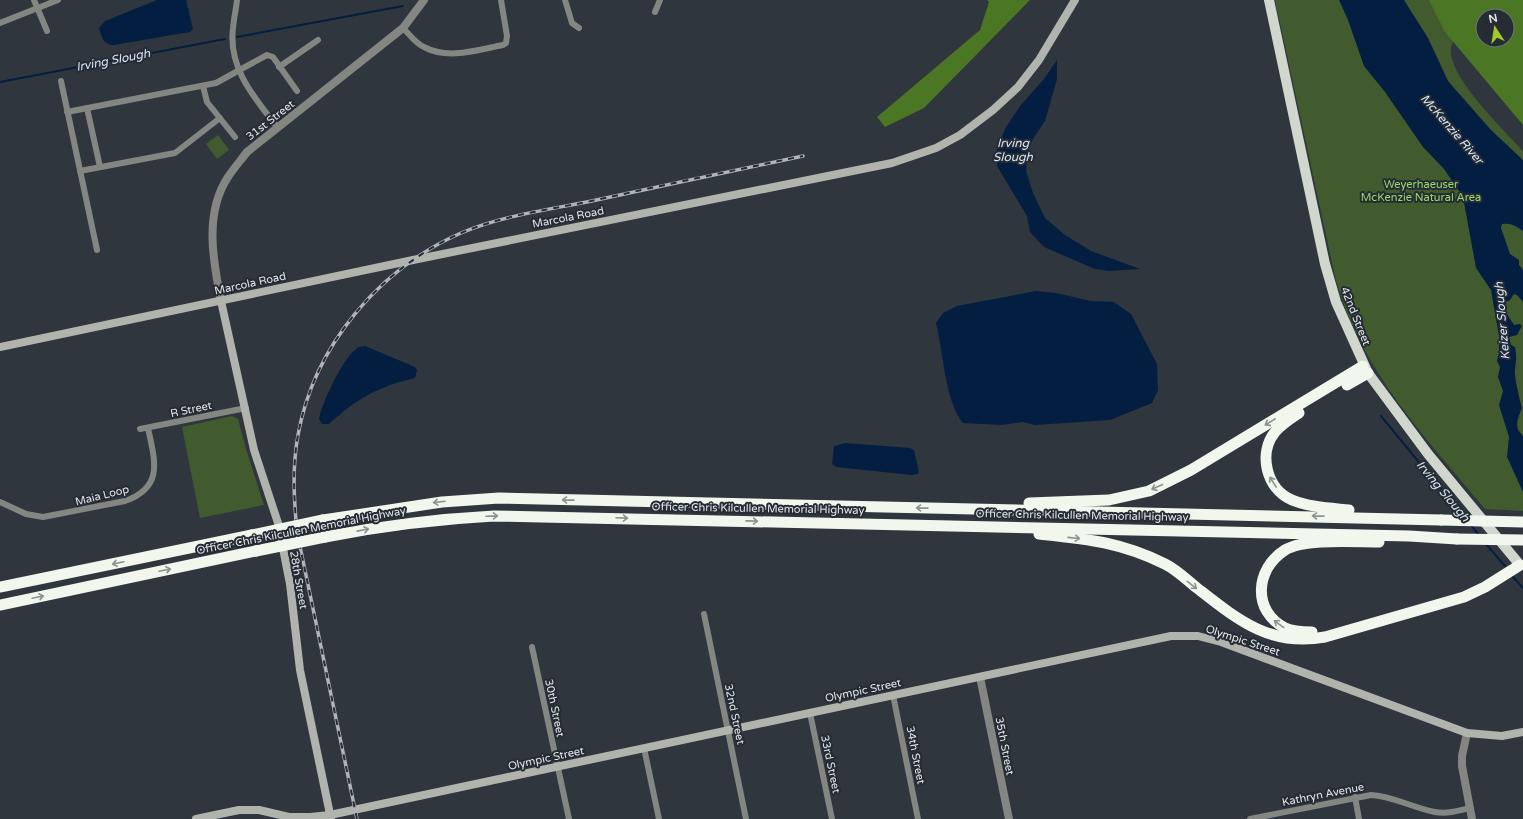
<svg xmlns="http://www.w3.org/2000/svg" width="1523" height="819" viewBox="0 0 1523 819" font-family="'Varela Round',sans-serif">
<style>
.green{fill:#415b2f}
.forest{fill:#4b7725;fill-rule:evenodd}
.water{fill:#041e41}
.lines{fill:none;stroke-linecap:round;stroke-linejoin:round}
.stream{stroke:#041e41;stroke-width:2}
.minor{stroke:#848682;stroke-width:6}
.tertiary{stroke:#848682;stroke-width:8}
.secondary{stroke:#b0b4ad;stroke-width:8}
.primary{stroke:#d2d7ce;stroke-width:10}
.motorway{stroke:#f1f7ec;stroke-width:11}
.rail-casing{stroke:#afb4b9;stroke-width:3.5}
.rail{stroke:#252c33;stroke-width:2;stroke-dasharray:6;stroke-linecap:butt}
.motorway-bridge{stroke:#f1f7ec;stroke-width:11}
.oneway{stroke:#8b9290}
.labels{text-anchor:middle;stroke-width:4;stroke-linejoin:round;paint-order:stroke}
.street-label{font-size:11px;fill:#e2e6eb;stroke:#252c33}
.park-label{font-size:11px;fill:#9bd86d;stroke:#252c33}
.water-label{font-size:12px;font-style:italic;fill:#d8e6f9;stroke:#252c33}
</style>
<rect width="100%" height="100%" fill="#2f363d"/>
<g class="green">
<path d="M 1275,0 L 1513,0 C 1498,8 1459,29 1452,44 C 1441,71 1506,132 1523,151 L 1523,511 L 1485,509 C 1425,437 1363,373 1336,281 Z"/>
<polygon points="218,135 229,150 217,159 206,144"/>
<polygon points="232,416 238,419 246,449 264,505 200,518 182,427"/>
</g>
<g class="forest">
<polygon points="987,0 1030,0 924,108 885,127 877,117 980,30 989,2"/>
<path d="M 1429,0 L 1523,0 L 1523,125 L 1445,32 ZM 1483,16 L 1507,16 L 1507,40 L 1483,40 Z"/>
</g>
<g class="water">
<path d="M 157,0 L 186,0 L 193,29 L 190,32 L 114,45 C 103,45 102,37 99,28 L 105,21 Z"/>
<path d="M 1339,0 L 1404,0 L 1428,38 L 1448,81 L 1491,130 L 1523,160 L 1523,231 C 1516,226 1512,223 1502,224 L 1501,228 L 1510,254 L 1519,260 L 1519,265 L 1523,270 L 1523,302 L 1517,295 L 1514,294 L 1510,300 L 1506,302 L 1505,311 L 1514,325 L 1520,324 L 1522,326 L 1517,335 L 1509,337 L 1511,345 L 1515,347 C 1517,357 1516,360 1515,370 C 1514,376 1520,401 1522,408 C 1518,418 1513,427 1523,436 L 1523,492 L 1507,457 L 1509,437 L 1499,405 L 1503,391 L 1498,377 L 1500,367 L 1497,361 L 1499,352 L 1499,336 L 1491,290 L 1476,268 L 1463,197 L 1444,169 L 1423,147 L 1385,92 L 1364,66 L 1348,20 Z"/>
<polygon points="1057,60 1057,79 1045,121 1033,139 1028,150 1026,171 1033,193 1045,218 1065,235 1091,251 1140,269 1109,271 1095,269 1044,247 1030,232 1027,216 997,166 997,149 1005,129 1020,106 1044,79"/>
<path d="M 1036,291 L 1056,293 L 1091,301 L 1114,302 L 1131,314 L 1157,364 L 1158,390 L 1152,403 L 1110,420 L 1035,425 L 1023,422 L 1001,425 L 963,423 C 945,402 943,350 936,323 L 943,313 L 957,306 Z"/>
<path d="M 365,346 L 415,367 L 417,370 L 415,378 C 377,387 358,398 329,424 L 322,424 L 319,419 C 321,404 345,353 359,347 C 361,346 363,347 365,346 Z"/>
<polygon points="845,443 910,448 914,450 919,472 917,474 912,475 836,467 832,464 834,446"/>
</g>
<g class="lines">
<g class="stream">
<polyline points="237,37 403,6"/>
<polyline points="0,82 225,39"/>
<polyline points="1381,416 1463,516"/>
<polyline points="1470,524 1479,535"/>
<polyline points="1486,544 1505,566"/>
<polyline points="1513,577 1523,588"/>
</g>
<g class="minor">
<polyline points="34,0 47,31"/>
<path d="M 237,0 C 236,9 234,18 233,28 C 228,68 254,97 277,127"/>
<polyline points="565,0 572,23 579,28"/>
<polyline points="655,12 660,0"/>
<polyline points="0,23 58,0"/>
<path d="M 403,28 C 409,34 416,44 424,47 C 448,60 477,50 503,45 L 506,43 L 507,36 L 501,0"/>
<polyline points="279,67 318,40"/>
<polyline points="61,81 97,250"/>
<polyline points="203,86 207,102 235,137"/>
<polyline points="87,108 100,167"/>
<polyline points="67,112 216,83 267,55 273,57 297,91"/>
<polyline points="80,171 175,153 220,118"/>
<polyline points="140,429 246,408"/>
<path d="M 0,502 L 26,514 L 43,517 L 125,501 C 164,487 155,461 148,428"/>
<polyline points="704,614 746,819"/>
<polyline points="532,647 569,819"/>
<polyline points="893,695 918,819"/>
<polyline points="810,713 832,819"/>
<polyline points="644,748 659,819"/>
<polyline points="1355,797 1359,819"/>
<path d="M 1250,819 L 1371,795 C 1393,796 1413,808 1435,812 C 1447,814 1458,811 1470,808"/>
</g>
<g class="tertiary">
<path d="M 221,301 C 213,261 204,213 228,177 C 234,168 241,160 247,152 L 403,28 L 424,0"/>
<polyline points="980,677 1009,819"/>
<polyline points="1467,733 1462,756 1462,766 1472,819"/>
</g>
<g class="secondary">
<polyline points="221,301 254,450 278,523 290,584 300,670 331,819"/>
<polyline points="0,347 413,260 892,163 936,148 960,135 993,110 1018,87 1039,60 1075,0"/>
<polyline points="196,819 239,810 259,810 289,817 310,817 330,815 1171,636 1198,636 1221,642 1467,733 1502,736 1523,732"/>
</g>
<polyline class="primary" points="1269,0 1325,264 1336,302 1368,373 1428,454 1520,565"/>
<g class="motorway">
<polyline points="1347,385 1368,373"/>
<path d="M 1299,413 C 1290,419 1282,424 1275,432 C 1258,453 1266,489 1292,500 C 1309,507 1330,508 1349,510"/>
<polyline points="1029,503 1109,500 1149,491 1191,470 1363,366"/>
<polyline points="323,520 442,502 499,498 1441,520"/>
<path d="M 1039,534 C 1087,539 1121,542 1165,564 C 1177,570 1187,580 1197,588 C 1238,620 1270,647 1325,637 L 1464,597 L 1485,587 L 1520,565"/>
<path d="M 325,537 C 381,526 437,519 494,516 L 1409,536 L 1457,539"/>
<polyline points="0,587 252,535"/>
<polyline points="0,605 256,551"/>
<path d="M 1312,632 C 1302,632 1293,632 1285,628 C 1252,611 1255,569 1285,550 C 1304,538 1356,542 1379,542"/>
</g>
<g class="rail-casing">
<path id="rail" d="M 357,819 L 297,532 C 294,500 292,468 298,435 C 314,346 379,269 461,233 C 501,216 546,210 587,202 C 659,186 731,171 803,156"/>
</g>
<use href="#rail" class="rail"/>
<g class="motorway-bridge">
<polyline points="1441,520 1523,522"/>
<polyline points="252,535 323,520"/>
<polyline points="1457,539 1523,540"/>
<polyline points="256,551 325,537"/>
</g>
</g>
<defs><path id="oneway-shaft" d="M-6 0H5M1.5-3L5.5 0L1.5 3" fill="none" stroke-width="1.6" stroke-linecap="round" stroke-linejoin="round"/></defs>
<g class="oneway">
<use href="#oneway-shaft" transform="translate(1270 422) rotate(149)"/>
<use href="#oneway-shaft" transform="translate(1273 482) rotate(-122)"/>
<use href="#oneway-shaft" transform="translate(1157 487) rotate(156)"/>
<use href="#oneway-shaft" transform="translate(568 500) rotate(-179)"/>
<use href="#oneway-shaft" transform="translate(439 502) rotate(173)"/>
<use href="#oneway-shaft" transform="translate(922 508) rotate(-179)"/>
<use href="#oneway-shaft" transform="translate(492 516) rotate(-2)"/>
<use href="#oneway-shaft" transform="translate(1318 516) rotate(-179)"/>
<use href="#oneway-shaft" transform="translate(622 518) rotate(2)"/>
<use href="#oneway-shaft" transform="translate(752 521) rotate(1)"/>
<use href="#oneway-shaft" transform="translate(363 530) rotate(-11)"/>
<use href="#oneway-shaft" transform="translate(1074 538) rotate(6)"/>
<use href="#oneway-shaft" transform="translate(118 563) rotate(168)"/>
<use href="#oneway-shaft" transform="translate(165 570) rotate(-12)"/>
<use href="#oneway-shaft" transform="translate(1192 585) rotate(38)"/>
<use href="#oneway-shaft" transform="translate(38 597) rotate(-12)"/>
<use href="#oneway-shaft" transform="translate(1279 624) rotate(-144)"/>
</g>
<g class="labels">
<g class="street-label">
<text transform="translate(270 120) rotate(-38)" y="4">31st Street</text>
<text transform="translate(568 217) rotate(-11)" y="4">Marcola Road</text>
<text transform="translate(250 283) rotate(-12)" y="4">Marcola Road</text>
<text transform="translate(1356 316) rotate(68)" y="4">42nd Street</text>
<text transform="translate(191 409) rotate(-12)" y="4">R Street</text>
<text transform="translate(102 495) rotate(-14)" y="4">Maia Loop</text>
<text transform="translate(758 508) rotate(1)" y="4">Officer Chris Kilcullen Memorial Highway</text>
<text transform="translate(1082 515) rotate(1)" y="4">Officer Chris Kilcullen Memorial Highway</text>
<text transform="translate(301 530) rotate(-11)" y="4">Officer Chris Kilcullen Memorial Highway</text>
<text transform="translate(299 580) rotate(80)" y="4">28th Street</text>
<text transform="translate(1243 640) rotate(18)" y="4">Olympic Street</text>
<text transform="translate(863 690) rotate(-12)" y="4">Olympic Street</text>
<text transform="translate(555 708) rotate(78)" y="4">30th Street</text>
<text transform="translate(735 714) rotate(78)" y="4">32nd Street</text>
<text transform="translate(1005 746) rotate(79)" y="4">35th Street</text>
<text transform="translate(916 755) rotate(79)" y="4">34th Street</text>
<text transform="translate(546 758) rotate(-12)" y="4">Olympic Street</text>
<text transform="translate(831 764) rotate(78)" y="4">33rd Street</text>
<text transform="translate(1323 794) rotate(-11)" y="4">Kathryn Avenue</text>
</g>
<g class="park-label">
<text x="1421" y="188">Weyerhaeuser<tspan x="1421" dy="13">McKenzie Natural Area</tspan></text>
</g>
<g class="water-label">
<text transform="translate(113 60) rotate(-11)" y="4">Irving Slough</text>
<text transform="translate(1452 129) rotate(49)" y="4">McKenzie River</text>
<text x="1013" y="147">Irving<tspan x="1013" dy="14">Slough</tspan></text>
<text transform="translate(1502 321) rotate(-95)" y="4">Keizer Slough</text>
<text transform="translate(1443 491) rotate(50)" y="4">Irving Slough</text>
</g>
</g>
<g transform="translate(1495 28) rotate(348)"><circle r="19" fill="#252c33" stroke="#71767d"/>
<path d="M0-3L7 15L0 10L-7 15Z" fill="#a4c825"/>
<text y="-6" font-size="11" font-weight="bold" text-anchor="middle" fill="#e2e6eb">N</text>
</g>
</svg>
